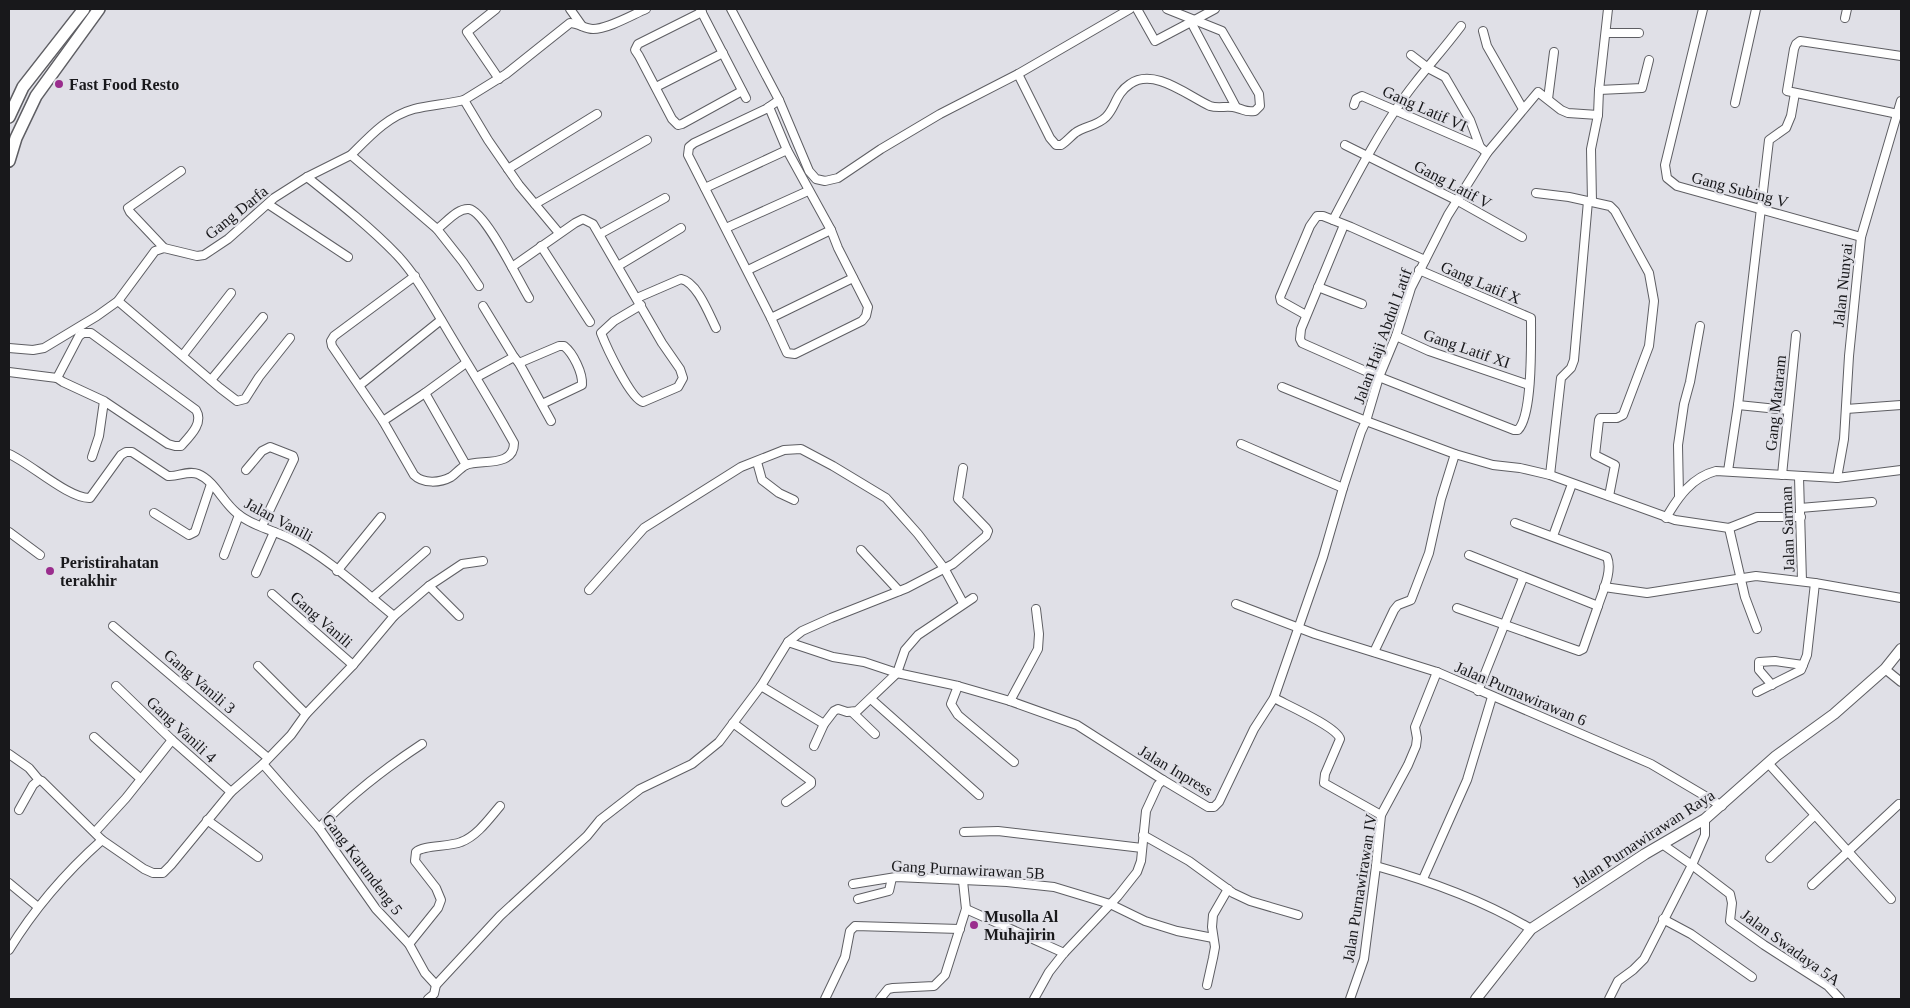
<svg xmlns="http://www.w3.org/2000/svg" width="1910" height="1008" viewBox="0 0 1910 1008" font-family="Georgia,serif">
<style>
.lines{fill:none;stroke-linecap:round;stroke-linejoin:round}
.street-casing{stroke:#5e5e63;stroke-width:10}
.secondary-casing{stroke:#5e5e63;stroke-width:12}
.primary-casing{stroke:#5e5e63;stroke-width:14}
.street{stroke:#fff;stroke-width:8}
.secondary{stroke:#fff;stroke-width:10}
.primary{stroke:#fff;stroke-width:11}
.poi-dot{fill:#9a2d8d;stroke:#e0e0e7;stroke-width:2}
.labels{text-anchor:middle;stroke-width:4.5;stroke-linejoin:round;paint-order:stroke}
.poi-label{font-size:16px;font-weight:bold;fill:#18181b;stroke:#e0e0e7;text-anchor:start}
.street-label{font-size:16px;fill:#18181b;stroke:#e0e0e7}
</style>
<rect width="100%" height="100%" fill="#e0e0e7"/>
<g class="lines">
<g class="street-casing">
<g id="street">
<polyline points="496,9 467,32 499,79"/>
<polyline points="570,9 582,26"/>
<polyline points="700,9 746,98"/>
<polyline points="731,9 779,100 809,171 816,179 825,181 838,178 881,149 940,114 1018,74 1130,9"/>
<polyline points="1137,9 1155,41 1191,22"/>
<polyline points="1215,9 1191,22 1236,107"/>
<polyline points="1703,9 1665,165 1667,178 1677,186 1861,237"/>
<polyline points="702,12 638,44 635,50 639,56 672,119 678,125 682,124 742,91"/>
<polyline points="1845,18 1847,9"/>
<polyline points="1483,31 1487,46 1523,109"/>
<polyline points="1607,33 1639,33"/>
<polyline points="1411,55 1428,68 1445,77 1470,120 1480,147"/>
<path d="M 1018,74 L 1050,138 L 1056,145 L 1061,145 C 1066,142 1070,137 1075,133 C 1085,126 1097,126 1106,117 C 1116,107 1115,94 1130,84 C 1154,67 1188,96 1210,106 C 1219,109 1228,105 1237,108 C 1246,110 1243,112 1255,111 L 1260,106 L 1259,94 L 1222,31 L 1167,9"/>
<polyline points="656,87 723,53"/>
<polyline points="1599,90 1642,88 1649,60"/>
<polyline points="1548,99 1554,52"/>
<path d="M 464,100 L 506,74 L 570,23 C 578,23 585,29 593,29 C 608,29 632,15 646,9"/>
<polyline points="779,100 766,109 694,143 689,147 688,155 771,318 853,278"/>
<polyline points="1735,103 1756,9"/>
<polyline points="1354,105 1356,99 1362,96 1480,147 1487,153"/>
<polyline points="769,107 787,150 831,230 838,248 868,307 866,316 862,321 795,354 787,353 771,318"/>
<polyline points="1898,114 1787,91 1794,49 1796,44 1800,41 1901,56"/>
<polyline points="1345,145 1458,201 1522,237"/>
<path d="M 351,155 C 370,136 388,116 414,109 C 430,105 448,104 464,100 L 488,140 L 519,185 L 559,233"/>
<polyline points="508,169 597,114"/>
<path d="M 307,177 C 337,201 370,227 397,255 C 415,274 428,298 442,321 C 466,362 491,401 514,443 C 514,468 480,459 466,465 C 460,468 456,474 451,477 C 440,483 423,484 414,475 L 383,421 L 332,346 L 331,341 L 334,336 L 415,276"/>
<polyline points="705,188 787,150"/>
<polyline points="1536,193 1569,197 1610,206 1615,211 1649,273 1654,301 1649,346 1623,415 1617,418 1600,418 1599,420 1595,455 1615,465 1609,496"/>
<polyline points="1592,202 1591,149 1598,115 1599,90 1608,9"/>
<polyline points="268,204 348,257"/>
<polyline points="535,204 647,140"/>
<path d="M 1333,220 C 1356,176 1384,122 1415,83 C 1430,64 1446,46 1461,26"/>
<path d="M 1344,225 L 1301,329 L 1300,339 L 1302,343 L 1379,377 L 1514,430 L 1518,430 C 1533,415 1531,341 1531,318 L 1419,270"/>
<polyline points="726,228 808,191"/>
<path d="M 437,229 C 446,223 457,208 469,209 C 486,212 519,282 529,298"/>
<polyline points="600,234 665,198"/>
<polyline points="541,246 590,322"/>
<polyline points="164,248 130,212 128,208 181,171"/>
<polyline points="618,266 681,228"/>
<path d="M 512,267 L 575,223 L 583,219 L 593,224 L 662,343 L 680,369 L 683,378 L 678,387 L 643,402 C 631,400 606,346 601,333 L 614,321 L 641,305"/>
<polyline points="748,270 831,230"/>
<polyline points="1318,287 1362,304"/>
<path d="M 637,298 L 681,279 C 697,282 709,314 716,328"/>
<polyline points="118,301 220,388 237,401 245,399 259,377 290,338"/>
<polyline points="483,306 514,357"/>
<polyline points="1306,315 1281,301 1280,297 1310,226 1317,216 1323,216 1351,227 1425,260"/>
<polyline points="1396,336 1429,351 1529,385"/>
<polyline points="9,348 33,350 44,348 97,316 118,301 155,251 164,248 197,256 204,255 228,239 274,198 307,177 351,155 437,229 463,262 479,286"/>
<polyline points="183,355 231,293"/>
<path d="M 519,363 L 559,346 L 564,346 C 573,353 583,373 582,385 L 542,404"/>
<polyline points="9,372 57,378"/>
<polyline points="477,377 514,357 519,363 551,421"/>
<polyline points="211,380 263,317"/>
<polyline points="360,385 441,320"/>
<polyline points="1282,387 1366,421 1455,454 1493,465 1520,468 1550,475 1675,520 1729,528 1757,517 1801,517"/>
<polyline points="425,393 466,465"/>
<polyline points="1738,405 1788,410"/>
<polyline points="1846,409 1901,405"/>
<polyline points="383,421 425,393 466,363"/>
<polyline points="1241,444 1343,488"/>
<path d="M 9,454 C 30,463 69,499 90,498 L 121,455 L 126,452 L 132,452 L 168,476 C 178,477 188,470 198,474 C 215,481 223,503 238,514 C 252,526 276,531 293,540 C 328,558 363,591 394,616"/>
<path d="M 92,457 L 99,436 L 104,401 L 63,382 L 57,378 L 79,336 L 83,333 L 91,333 L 196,410 C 204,423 190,436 181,446 L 175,446 L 168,444 L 104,401"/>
<polyline points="757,462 762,480 779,493 794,500"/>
<polyline points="246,470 262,451 270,447 293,456 294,459 262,526"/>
<polyline points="1728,471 1738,405 1769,140 1786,128 1791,116 1795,93"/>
<polyline points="1550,475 1561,378 1571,368 1574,360 1588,201"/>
<polyline points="1782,475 1796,335"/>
<polyline points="1799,477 1802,581"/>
<polyline points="1837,478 1844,439 1849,356 1861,237 1901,101"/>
<polyline points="1679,496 1678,445 1684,404 1690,382 1700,326"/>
<polyline points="1800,508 1872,502"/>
<polyline points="154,513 189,535 195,532 211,484"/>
<path d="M 1666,518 C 1678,497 1692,477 1716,471 L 1837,478 L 1901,470"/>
<polyline points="1729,528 1745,597 1757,629"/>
<polyline points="9,532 40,555"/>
<polyline points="1553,536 1572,484"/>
<polyline points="861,550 899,591"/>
<polyline points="224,555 239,515"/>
<path d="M 1469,555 L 1598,606 C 1602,593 1613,571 1607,557 L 1515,523"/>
<polyline points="337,571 381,517"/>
<polyline points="256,573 274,532"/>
<polyline points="429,586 459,616"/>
<polyline points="1604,587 1647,593 1756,576 1815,583 1901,598"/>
<polyline points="589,590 644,528 741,467 784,450 801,449 833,466 886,498 918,534 944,568 963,603"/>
<polyline points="272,594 353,665"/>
<polyline points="372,598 426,551"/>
<polyline points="1236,604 1315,634 1437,672 1651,764 1722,806"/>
<polyline points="1457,608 1579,651 1583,649 1598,606"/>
<polyline points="113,626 268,758"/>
<polyline points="788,642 833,657 864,662 897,673 958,686 1010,701 1077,725 1163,780 1208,807 1214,807 1219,802 1254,729 1274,698 1323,557 1343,488 1361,432 1366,421 1379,377 1396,336 1411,288 1448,215 1487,153 1538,92 1561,110 1568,113 1598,115"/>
<polyline points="1374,652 1394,610 1398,605 1411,600 1429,553 1441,499 1455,454"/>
<polyline points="258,666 306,714"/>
<polyline points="1885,669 1901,682"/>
<polyline points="1772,685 1759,670 1759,662 1775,661 1803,665"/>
<polyline points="116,686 172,740 231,792"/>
<polyline points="761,686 824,724"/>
<polyline points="958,686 951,704 958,715 1014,762"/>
<polyline points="1478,691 1523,578"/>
<polyline points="1757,692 1801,670 1807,655 1815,583"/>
<path d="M 1274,698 C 1287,705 1337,727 1340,739 L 1325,774 L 1324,783 L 1381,815"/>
<polyline points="871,699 979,795"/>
<polyline points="1010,701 1038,649 1039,634 1036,609"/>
<polyline points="852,712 875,734"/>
<polyline points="733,723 811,781 811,784 786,802"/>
<polyline points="94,737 141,779"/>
<polyline points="814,746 824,724 834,711 838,709 847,712 857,711 897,673 905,650 918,635 973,598"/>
<polyline points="9,754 29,768 39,780"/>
<polyline points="1768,763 1891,899"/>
<polyline points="263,764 319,828 376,909 409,944 425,973 436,985"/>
<polyline points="19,810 33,785 39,780 42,781 102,840 144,869 153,873 163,873 171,865 231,792 263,764 291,735 306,714 353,665 394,616 429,586 462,564 483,561"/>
<polyline points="1705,819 1705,835 1692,865 1730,894 1732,903 1730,921 1764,945 1828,986 1840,999"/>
<polyline points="207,820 258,857"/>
<path d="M 319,828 C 350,795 384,769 422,744"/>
<polyline points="95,832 126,798 172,740"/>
<polyline points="964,832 998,831 1142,848"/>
<polyline points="1143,835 1189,861 1233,893 1250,901 1298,915"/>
<polyline points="1770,858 1815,815"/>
<path d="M 1376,866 C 1430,881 1483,900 1531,929"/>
<polyline points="1423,879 1467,780 1492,697"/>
<polyline points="9,883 38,907"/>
<polyline points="853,884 896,877 1007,882 1054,887 1110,904 1145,921 1177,931 1213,938"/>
<polyline points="1812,885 1899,804"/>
<polyline points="858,899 889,891 892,878"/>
<polyline points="966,909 1064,953"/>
<polyline points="1663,919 1691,934 1752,977"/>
<path d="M 409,944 L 438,908 L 441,900 L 436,888 L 415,861 L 416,852 C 423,845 449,847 461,842 C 477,836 489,819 500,806"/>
<path d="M 9,950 C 34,909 66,872 102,840"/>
<polyline points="1207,985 1213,958 1215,947 1212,927 1213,915 1228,889"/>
<polyline points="428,999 434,994 436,985 500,916 587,836 600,820 640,789 692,764 719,742 761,686 788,642 802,631 831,618 907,588 953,564 986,536 988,531 986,528 958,499 963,468"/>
<polyline points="825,999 845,957 850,931 855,926 960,929"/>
<polyline points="880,999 888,989 893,988 934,986 945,975 966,909 963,881"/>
<polyline points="1034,999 1049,972 1064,953 1118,896 1137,872 1141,861 1146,811 1158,785 1163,780"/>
<polyline points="1350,999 1364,959 1376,866 1381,815 1408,765 1416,746 1417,738 1415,727 1437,672"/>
<polyline points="1609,999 1618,981 1633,970 1644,959 1692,865 1662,844"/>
</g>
</g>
<g class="secondary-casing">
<polyline id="secondary" points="1476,999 1531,929 1645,854 1705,819 1776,756 1834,714 1885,669 1901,649"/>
</g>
<g class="primary-casing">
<g id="primary">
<polyline points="9,117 23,87 84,9"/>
<polyline points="9,161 16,138 36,96 99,9"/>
</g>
</g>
<use href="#street" class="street"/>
<use href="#secondary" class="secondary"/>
<use href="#primary" class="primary"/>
</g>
<g class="poi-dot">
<circle cx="59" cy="84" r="5"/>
<circle cx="50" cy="571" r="5"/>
<circle cx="974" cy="925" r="5"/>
</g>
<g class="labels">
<g class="poi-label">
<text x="69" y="90">Fast Food Resto</text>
<text x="60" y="568">Peristirahatan<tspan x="60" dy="18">terakhir</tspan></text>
<text x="984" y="922">Musolla Al<tspan x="984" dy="18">Muhajirin</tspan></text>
</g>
<g class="street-label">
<text transform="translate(1425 108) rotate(24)" y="6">Gang Latif VI</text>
<text transform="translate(1453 184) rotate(28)" y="6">Gang Latif V</text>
<text transform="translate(1740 189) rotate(15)" y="6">Gang Subing V</text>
<text transform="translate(236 212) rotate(-39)" y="6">Gang Darfa</text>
<text transform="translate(1481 282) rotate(23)" y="6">Gang Latif X</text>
<text transform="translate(1842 285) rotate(-84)" y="6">Jalan Nunyai</text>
<text transform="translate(1382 336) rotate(-70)" y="6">Jalan Haji Abdul Latif</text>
<text transform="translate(1467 348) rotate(19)" y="6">Gang Latif XI</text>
<text transform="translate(1775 403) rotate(-84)" y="6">Gang Mataram</text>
<text transform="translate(279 519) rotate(28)" y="6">Jalan Vanili</text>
<text transform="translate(1787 529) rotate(-92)" y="6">Jalan Sarman</text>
<text transform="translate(322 619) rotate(41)" y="6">Gang Vanili</text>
<text transform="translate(200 681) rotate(41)" y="6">Gang Vanili 3</text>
<text transform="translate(1521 693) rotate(23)" y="6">Jalan Purnawirawan 6</text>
<text transform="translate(182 729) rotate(43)" y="6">Gang Vanili 4</text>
<text transform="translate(1176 770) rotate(31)" y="6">Jalan Inpress</text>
<text transform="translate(1643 838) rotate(-33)" y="6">Jalan Purnawirawan Raya</text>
<text transform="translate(363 864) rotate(53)" y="6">Gang Karundeng 5</text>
<text transform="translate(968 869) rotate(3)" y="6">Gang Purnawirawan 5B</text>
<text transform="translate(1359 888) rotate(-81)" y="6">Jalan Purnawirawan IV</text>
<text transform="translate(1791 947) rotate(36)" y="6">Jalan Swadaya 5A</text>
</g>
</g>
<rect width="1910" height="1008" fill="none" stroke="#18181b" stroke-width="20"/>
</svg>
